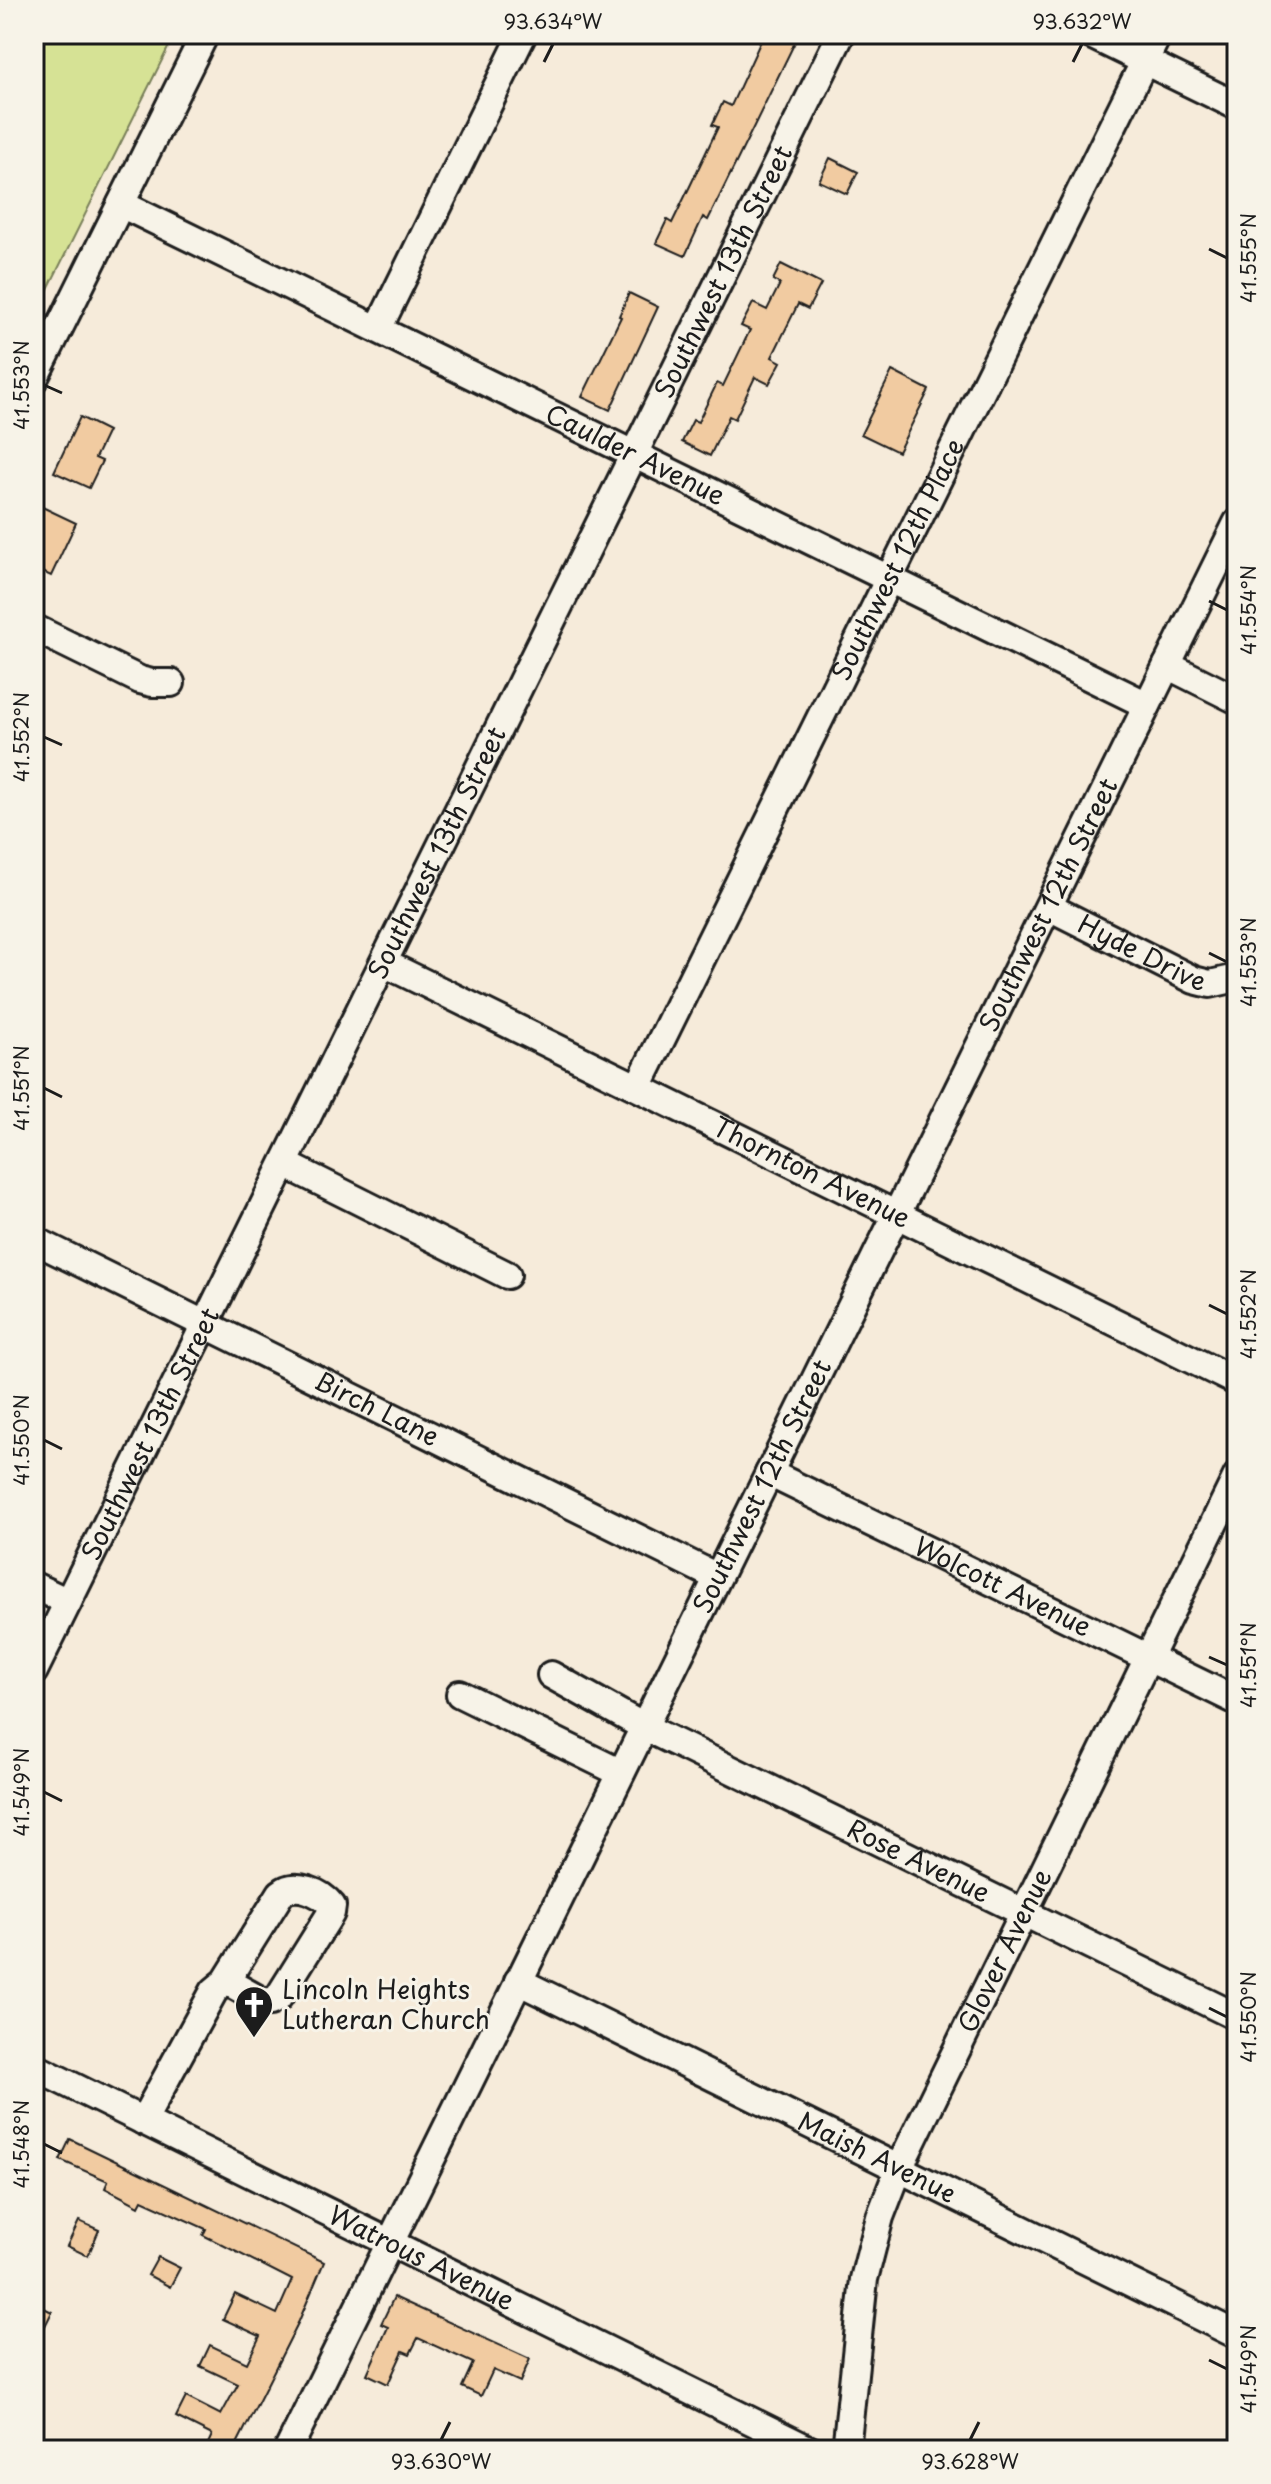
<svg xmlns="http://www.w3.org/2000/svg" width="1271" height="2484" viewBox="0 0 1271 2484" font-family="'Playpen Sans',sans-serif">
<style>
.green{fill:#d6e295;stroke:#797f58;stroke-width:2}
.building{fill:#f1cba1;stroke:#1c1c1c;stroke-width:2}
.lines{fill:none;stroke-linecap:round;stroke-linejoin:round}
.minor-casing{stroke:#1c1c1c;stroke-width:32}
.minor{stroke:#f7f3e8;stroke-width:26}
.ticks{fill:none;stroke:#1c1c1c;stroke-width:3}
.labels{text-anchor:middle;stroke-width:6;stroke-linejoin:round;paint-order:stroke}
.street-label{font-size:26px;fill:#1c1c1c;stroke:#f7f3e8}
.poi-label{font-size:26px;fill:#1c1c1c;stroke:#f7f3e8;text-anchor:start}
.neatline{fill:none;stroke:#1c1c1c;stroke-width:3}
.ticks-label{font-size:20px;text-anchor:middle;fill:#1c1c1c}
</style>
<rect width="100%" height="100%" fill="#f6ebda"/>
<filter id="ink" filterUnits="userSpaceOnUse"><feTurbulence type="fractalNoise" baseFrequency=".0125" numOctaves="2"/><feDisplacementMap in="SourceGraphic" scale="16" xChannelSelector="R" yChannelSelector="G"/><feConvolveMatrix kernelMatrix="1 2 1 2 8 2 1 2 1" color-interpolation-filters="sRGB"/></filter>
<g filter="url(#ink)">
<polygon class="green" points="34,34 175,34 34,317"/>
<g class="building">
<polygon points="764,34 788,34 797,38 708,220 703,217 685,256 656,243 667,220 672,223 691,184 718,127 712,125 723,102 731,106"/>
<polygon points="830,158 858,172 847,194 819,181"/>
<polygon points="781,264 821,284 808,309 798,304 772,357 781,362 769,384 755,377 735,419 729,416 710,456 682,442 693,420 698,422 717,383 723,386 750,330 741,326 753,303 767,310 780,284 773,280"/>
<polygon points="629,293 658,307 610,410 582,397 621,317 619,316"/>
<polygon points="892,371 929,390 898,452 861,434"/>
<polygon points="80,417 108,431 95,458 102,461 89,488 54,472"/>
<polygon points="38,505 76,523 51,576 34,568 34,514"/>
<polygon points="70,2139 324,2262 299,2321 234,2450 205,2450 212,2435 176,2417 186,2397 221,2415 238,2384 200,2366 210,2345 247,2363 260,2336 223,2319 235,2294 277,2314 292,2280 203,2235 206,2229 142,2200 139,2206 105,2188 108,2181 60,2160"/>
<polygon points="79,2221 99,2230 88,2256 67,2246"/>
<polygon points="158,2257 180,2268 170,2287 148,2275"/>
<polygon points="394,2297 530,2359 520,2382 493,2370 481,2396 462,2387 473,2363 418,2338 410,2354 403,2351 388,2384 367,2374 388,2327 381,2324"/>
<polygon points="34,2303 52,2312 34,2348"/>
</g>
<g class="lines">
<g class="minor-casing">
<g id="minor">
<polyline points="1089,34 1237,106"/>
<path id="s1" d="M 121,204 L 1147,705"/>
<polyline points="378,329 523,34"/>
<polyline points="34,379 205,34"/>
<polyline points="34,628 140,680 152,683 171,683"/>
<polyline points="1167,665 1237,700"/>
<path id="s2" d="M 1049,907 L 1194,980 L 1210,984 L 1237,978"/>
<path id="s3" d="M 384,963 L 1237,1382"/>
<path id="s4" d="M 638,1087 L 1158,34"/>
<polyline points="285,1164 507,1275"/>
<path id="s5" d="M 34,1240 L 717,1577"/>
<path id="s6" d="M 769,1473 L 1237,1701"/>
<polyline points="34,1586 68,1602"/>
<path id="s7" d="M 34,1671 L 841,34"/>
<path id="s8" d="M 551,1675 L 644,1727 L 1237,2017"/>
<polyline points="460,1694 621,1773"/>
<path id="s9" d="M 518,1981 L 1237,2335"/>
<path id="s10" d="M 34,2067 L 810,2450"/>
<path d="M 143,2121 L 214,1991 L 226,1981 L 281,1893 C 295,1881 321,1892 332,1906 L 331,1913 L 278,1998 L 270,2002 L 260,2000 L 226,1981"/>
<path id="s11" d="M 288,2450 L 1237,523"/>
<path id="s12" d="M 846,2450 L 864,2279 L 880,2217 L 899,2168 L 1237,1476"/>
</g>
</g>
<use href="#minor" class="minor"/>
</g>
</g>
<path class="ticks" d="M 544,62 L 553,44M 1073,62 L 1082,44M 1209,249 L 1227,258M 44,385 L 62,393M 1209,601 L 1227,610M 44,737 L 62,745M 1209,953 L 1227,962M 44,1088 L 62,1097M 1209,1305 L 1227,1314M 44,1440 L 62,1449M 1209,1657 L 1227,1665M 44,1792 L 62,1801M 1209,2008 L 1227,2017M 44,2144 L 62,2153M 1209,2360 L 1227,2369M 441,2440 L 450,2422M 970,2440 L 979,2422"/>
<defs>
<g id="church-pin" transform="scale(2)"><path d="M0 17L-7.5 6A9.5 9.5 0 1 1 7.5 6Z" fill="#1c1c1c" stroke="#f7f3e8"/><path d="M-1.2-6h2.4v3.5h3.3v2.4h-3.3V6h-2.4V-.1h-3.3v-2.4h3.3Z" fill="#fff"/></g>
</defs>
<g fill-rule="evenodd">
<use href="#church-pin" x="254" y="2005"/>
</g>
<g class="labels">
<g class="street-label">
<text dy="9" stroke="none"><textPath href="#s7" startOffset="1560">Southwest 13th Street</textPath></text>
<text dy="9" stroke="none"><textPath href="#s1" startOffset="572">Caulder Avenue</textPath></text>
<text dy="9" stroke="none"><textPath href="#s4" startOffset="588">Southwest 12th Place</textPath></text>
<text dy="9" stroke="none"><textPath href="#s7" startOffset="912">Southwest 13th Street</textPath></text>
<text dy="9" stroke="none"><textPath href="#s11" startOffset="1722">Southwest 12th Street</textPath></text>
<text dy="9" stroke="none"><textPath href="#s2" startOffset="104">Hyde Drive</textPath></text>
<text dy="9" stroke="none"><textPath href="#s3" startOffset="476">Thornton Avenue</textPath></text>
<text dy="9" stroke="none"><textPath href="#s5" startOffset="382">Birch Lane</textPath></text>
<text dy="9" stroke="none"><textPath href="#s7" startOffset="264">Southwest 13th Street</textPath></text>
<text dy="9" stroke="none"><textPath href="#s11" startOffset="1074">Southwest 12th Street</textPath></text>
<text dy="9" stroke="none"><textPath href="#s6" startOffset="260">Wolcott Avenue</textPath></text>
<text dy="9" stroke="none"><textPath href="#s8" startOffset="412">Rose Avenue</textPath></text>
<text dy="9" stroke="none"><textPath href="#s12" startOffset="530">Glover Avenue</textPath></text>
<text dy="9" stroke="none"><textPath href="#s9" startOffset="400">Maish Avenue</textPath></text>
<text dy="9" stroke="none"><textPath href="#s10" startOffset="432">Watrous Avenue</textPath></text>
</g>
<g class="poi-label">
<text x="282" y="1999">Lincoln Heights<tspan x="282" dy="30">Lutheran Church</tspan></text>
</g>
</g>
<rect width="1271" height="2484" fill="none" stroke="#f7f3e8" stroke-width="88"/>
<rect x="44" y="44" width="1183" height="2396" class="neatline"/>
<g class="ticks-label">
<text x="553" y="29">93.634°W</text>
<text x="1082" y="29">93.632°W</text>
<text transform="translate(1249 258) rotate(-90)" y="7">41.555°N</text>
<text transform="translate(22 385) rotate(-90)" y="7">41.553°N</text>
<text transform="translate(1249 610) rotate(-90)" y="7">41.554°N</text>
<text transform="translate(22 737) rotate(-90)" y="7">41.552°N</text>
<text transform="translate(1249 962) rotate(-90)" y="7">41.553°N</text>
<text transform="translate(22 1088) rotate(-90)" y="7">41.551°N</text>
<text transform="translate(1249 1314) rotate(-90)" y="7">41.552°N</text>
<text transform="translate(22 1440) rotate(-90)" y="7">41.550°N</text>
<text transform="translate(1249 1665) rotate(-90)" y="7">41.551°N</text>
<text transform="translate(22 1792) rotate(-90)" y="7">41.549°N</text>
<text transform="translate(1249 2017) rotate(-90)" y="7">41.550°N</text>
<text transform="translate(22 2144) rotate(-90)" y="7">41.548°N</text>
<text transform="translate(1249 2369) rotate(-90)" y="7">41.549°N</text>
<text x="441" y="2469">93.630°W</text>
<text x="970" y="2469">93.628°W</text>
</g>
</svg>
